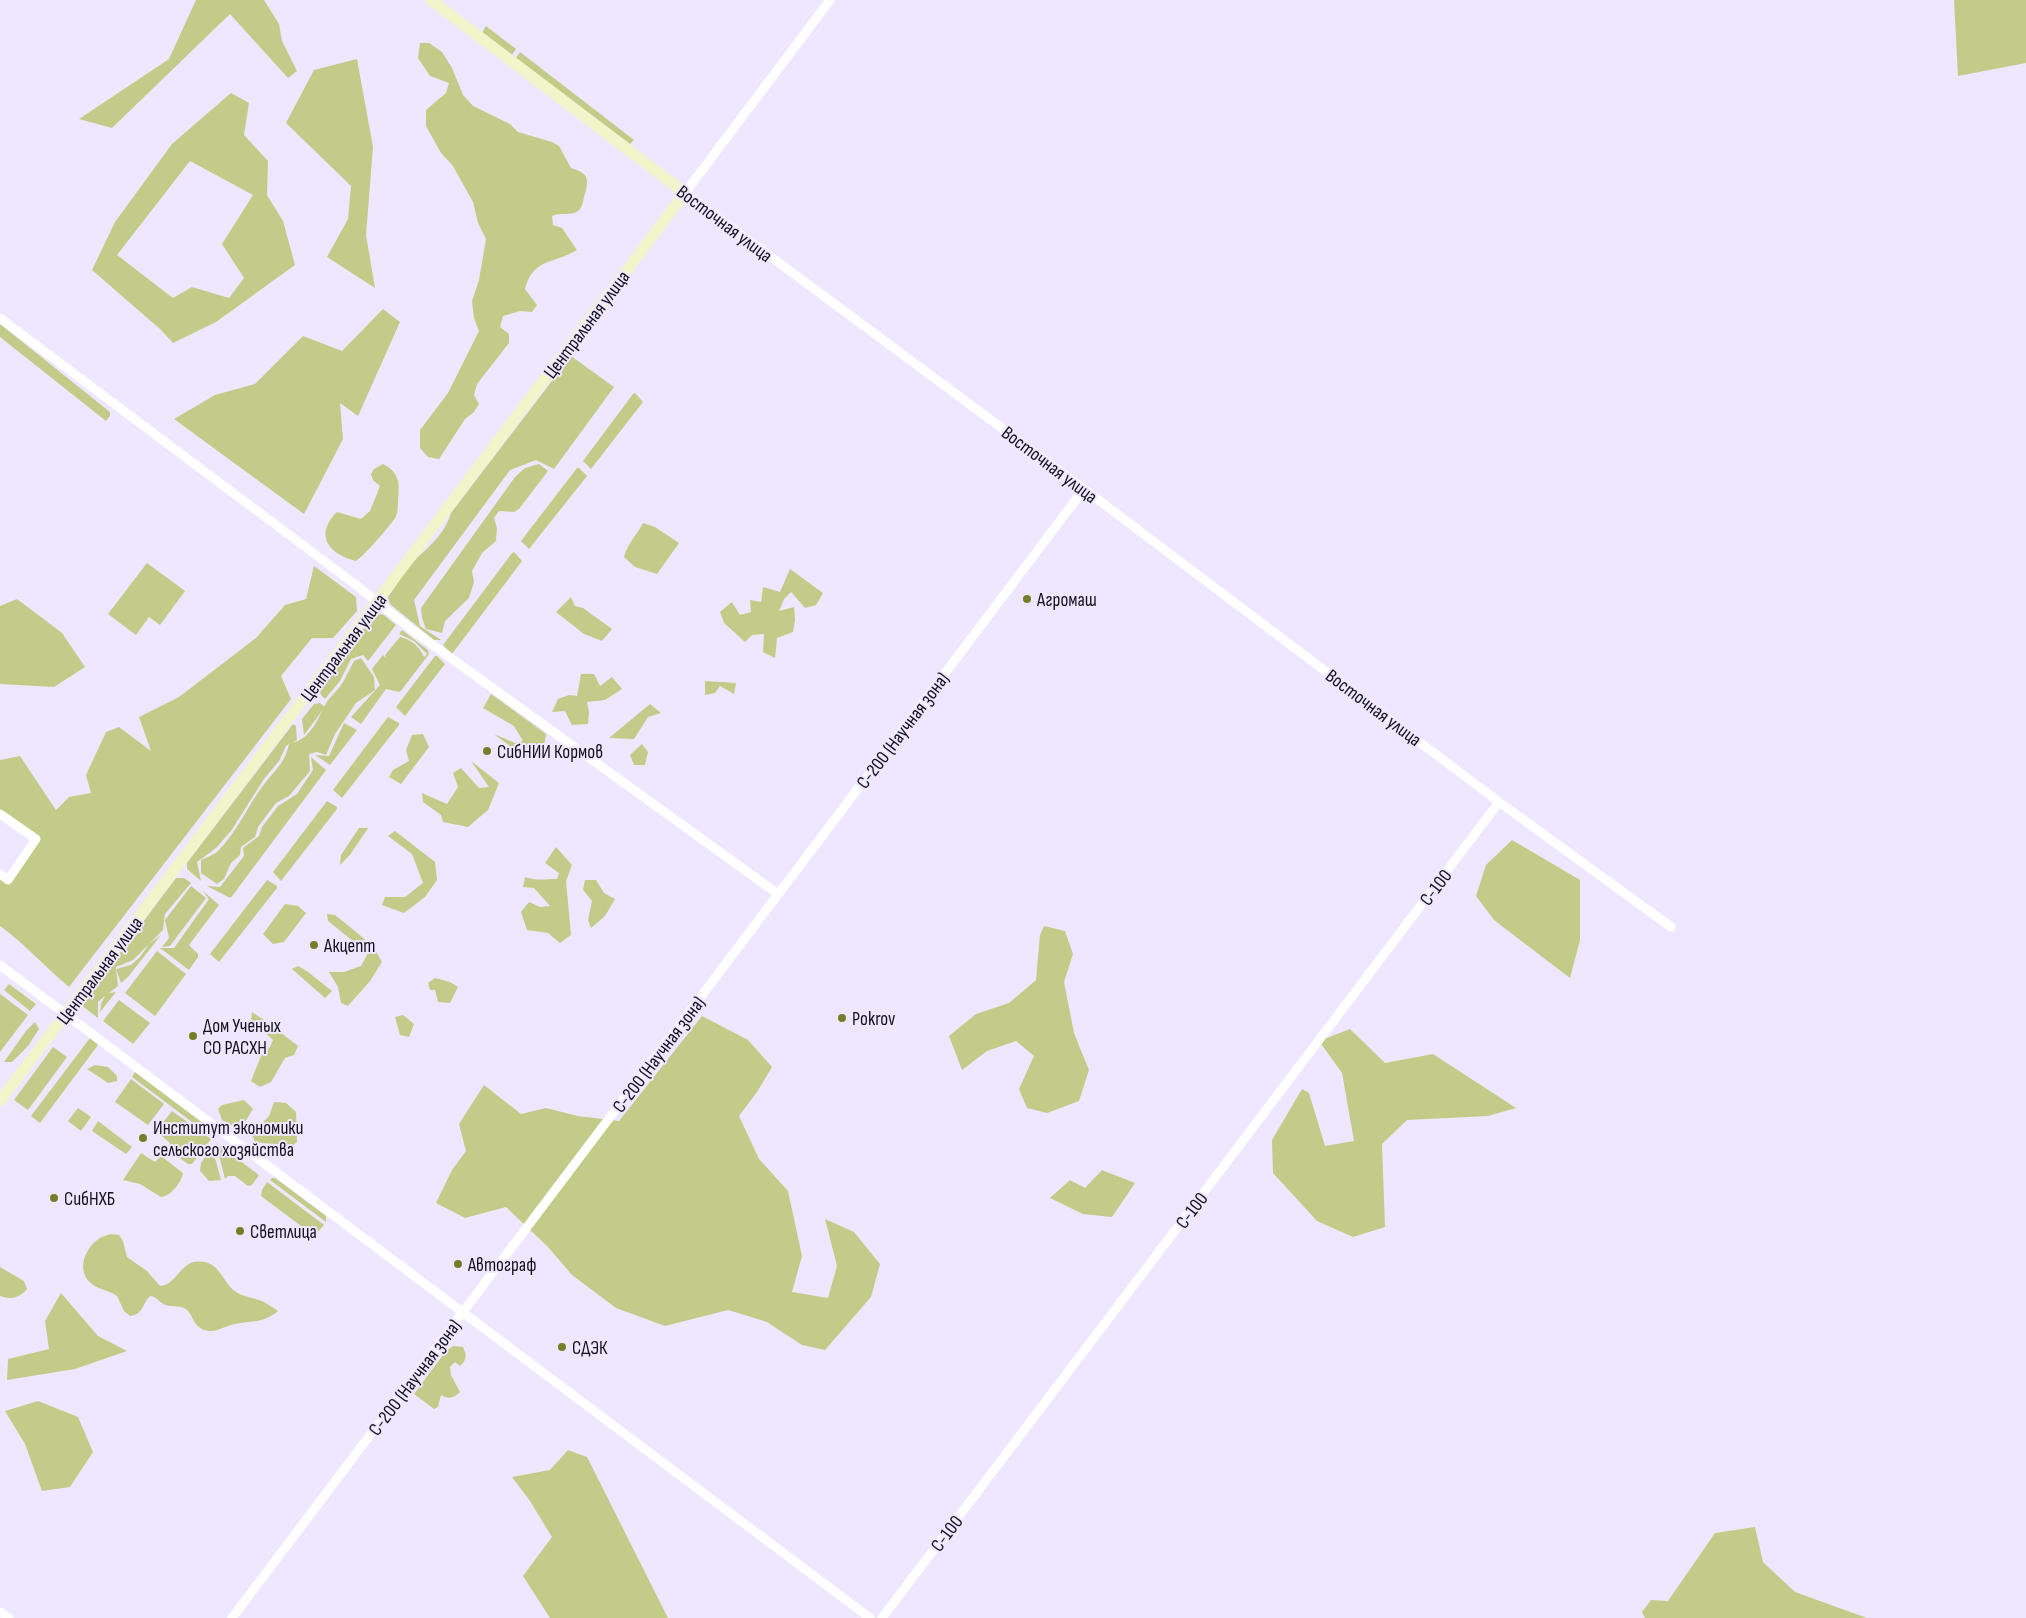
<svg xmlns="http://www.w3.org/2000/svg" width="2026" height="1618" viewBox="0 0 2026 1618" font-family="'Sofia Sans Condensed',sans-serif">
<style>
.green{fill:#c3cb88;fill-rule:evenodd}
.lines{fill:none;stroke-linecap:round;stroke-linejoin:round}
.street{stroke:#fff;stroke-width:9}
.secondary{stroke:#f2f5c9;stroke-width:11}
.poi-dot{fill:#767d27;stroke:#eee7ff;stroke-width:2}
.labels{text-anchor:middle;stroke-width:4;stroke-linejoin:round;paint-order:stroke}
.street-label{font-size:19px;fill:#13101a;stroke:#eee7ff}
.poi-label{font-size:19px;fill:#13101a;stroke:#eee7ff;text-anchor:start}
</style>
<rect width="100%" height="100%" fill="#eee7ff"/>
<g class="green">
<polygon points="196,0 264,0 279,24 282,41 297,71 288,78 230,14 112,128 79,119 169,59"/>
<polygon points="1954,0 2026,0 2026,63 1958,76"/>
<polygon points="486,26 516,49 512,55 482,33"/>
<path d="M 420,43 L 429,43 L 442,52 L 452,68 L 463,95 L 473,106 L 510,124 L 518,132 L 552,142 L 559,146 L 571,168 C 590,174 589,179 584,197 C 583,202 582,208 578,211 C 572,216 561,212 552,216 L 553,225 L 562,228 L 577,250 C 554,264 533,258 525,289 L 537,305 L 532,312 L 520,311 L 503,316 L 500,327 L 509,334 L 509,343 L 477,384 L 474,395 L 479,404 L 474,412 L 465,419 L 439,459 L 428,457 L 420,448 L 420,430 L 448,393 L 479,331 L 474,318 L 472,301 L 479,280 L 486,239 L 478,223 L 473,202 L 453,166 L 441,153 L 426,126 L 426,110 L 446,93 L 449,83 L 430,76 L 418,58 Z"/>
<polygon points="520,52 634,140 630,144 516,58"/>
<polygon points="357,59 373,147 366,235 375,288 327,257 348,219 351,186 286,123 314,70"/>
<path d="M 231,93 L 249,103 L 244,135 L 268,161 L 267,195 L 283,221 L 295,265 L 216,322 L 173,343 L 160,329 L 92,270 L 115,222 L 172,144 ZM 190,161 L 253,195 L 222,244 L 244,278 L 229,298 L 192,287 L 173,298 L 117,255 Z"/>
<polygon points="383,309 400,322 358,416 340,403 343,439 304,514 174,419 215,395 255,384 303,336 342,351"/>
<polygon points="0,324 110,412 110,416 106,421 0,337"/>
<path d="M 571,356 L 614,387 L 554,469 L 536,460 L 510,470 L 414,600 L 420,626 L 441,640 L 434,640 L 390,604 L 388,597 C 397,585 405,569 416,559 C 431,545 445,533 451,513 Z"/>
<polygon points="635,393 643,402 591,469 583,461 633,394"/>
<path d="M 383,464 C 399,472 400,483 398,499 C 398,506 398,513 395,518 C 389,527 364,556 356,561 C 328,554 314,535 337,512 L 361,519 L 370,511 L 380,486 L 373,480 L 371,474 L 374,469 Z"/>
<polygon points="539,464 548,471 519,509 514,512 499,511 494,518 497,528 496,541 482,553 472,571 474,582 469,598 445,621 442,633 426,629 422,618 421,608 515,477 525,468"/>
<polygon points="577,468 579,468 587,476 529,549 521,541"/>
<path d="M 643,523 L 655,527 L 679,543 L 657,574 L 635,567 L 624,557 C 627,544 637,535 643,523 Z"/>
<polygon points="514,552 522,561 452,654 443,645 512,553"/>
<polygon points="147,563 185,591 160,625 149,617 136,635 108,614"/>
<path d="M 314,566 L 356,597 L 357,611 L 333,638 L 312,638 L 281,676 L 291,699 L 69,987 C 45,967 25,944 0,926 L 0,874 L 8,879 L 36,839 L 0,814 L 0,760 L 20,756 L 56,810 L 69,797 L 91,793 L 86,775 L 106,732 L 119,727 L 151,751 L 139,717 L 179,697 L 256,638 L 285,605 L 306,599 Z"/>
<polygon points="790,569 823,593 816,605 805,608 791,592 784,599 779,611 794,607 795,620 793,632 777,638 775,658 763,652 764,634 752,635 745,642 724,623 720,612 732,602 740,615 751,612 750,600 761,602 763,587 780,592"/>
<polygon points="571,597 575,606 583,608 612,629 602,641 584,634 556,612"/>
<polygon points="17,599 62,633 85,667 54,687 0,684 0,606"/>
<polygon points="377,613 384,615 396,625 368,661 363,655 351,659 340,681 325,699 321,695 319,688 370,620"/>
<path d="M 402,630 L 428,650 L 429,654 L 400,692 L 386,689 L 361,724 L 351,717 L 380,685 L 372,669 L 383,655 L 386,658 L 385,655 L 400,637 C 412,640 419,646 424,657 L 427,654 L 414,641 L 399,634 Z"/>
<polygon points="435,656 437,656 445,664 405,716 396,707"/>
<path d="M 361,658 L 374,677 L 375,690 L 356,703 L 335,734 L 326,755 L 317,752 L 309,754 L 310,771 L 289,796 L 276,803 L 258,827 L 255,837 L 241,847 L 240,855 L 231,863 L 224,879 L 217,884 L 201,873 L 201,860 C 207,857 214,855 218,851 C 238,831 248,805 265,783 C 276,769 285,763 289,744 L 286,746 L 279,761 L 264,779 L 231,831 L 216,848 L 197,862 L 201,881 L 187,869 L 187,863 L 293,724 L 296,726 L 297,740 L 292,743 C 312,739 319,715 328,700 C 333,694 339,689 343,682 C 347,675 350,668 354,661 Z"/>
<polygon points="581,674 594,674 600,686 612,677 622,689 605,700 587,702 589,712 588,724 572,725 565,711 552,712 558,699 569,695 577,696"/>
<polygon points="705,681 736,683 734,694 720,686 715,693 705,695"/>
<polygon points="491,694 546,734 544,747 526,758 494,734 515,743 523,741 514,726 483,708"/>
<polygon points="320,703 325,707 304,735 302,719 314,704"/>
<polygon points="650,704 661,713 648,717 634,739 609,738"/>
<polygon points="388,717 399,723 399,725 342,798 333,790"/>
<polygon points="344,723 357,730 330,765 315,755 329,756"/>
<polygon points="423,734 429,747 401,784 389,777 393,770 409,761 406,750 412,735"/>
<polygon points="642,744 648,752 645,765 634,765 630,755"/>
<polygon points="311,757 326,770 233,895 230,898 207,886 220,887 244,856 243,848 259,836 262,827 278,806 297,794 313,770"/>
<polygon points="471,761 499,783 488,810 468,827 443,822 441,815 423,802 422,793 447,804 458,787 453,773 461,768 479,788 489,787"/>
<polygon points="327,801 337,807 337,809 281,881 273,872"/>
<polygon points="359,828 368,828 350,855 340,865 341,855"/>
<polygon points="395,831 435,862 437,880 425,897 404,913 382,905 385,897 405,897 423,883 412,854 388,836"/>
<polygon points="1512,840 1580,880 1580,940 1570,978 1494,920 1476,896 1486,865"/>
<path d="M 556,847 L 572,865 L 566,881 L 571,935 L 560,943 L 548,933 L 527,930 L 521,912 L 529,902 L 540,907 L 550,906 L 534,888 L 523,887 L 525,877 C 536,881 545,879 557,879 L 559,873 L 545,863 Z"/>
<polygon points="176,878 184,878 191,883 165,914 163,930 133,960 116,967 116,969 131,965 140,957 149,944 161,935 128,977 121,983 116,969 118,986 109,993 116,992 100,1012 101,1004 105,996 98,1002 98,1018 81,1005"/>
<polygon points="267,880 277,886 277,888 219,962 210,954"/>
<polygon points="585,880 596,880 604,893 615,899 605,916 591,928 588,920 592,901 583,890"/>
<polygon points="191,886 206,898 170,946 162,947 169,938 165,920"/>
<polygon points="202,890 219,905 189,945 198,954 198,957 189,970 160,948 174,948 209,899"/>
<polygon points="285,904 298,906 306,913 284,942 273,944 263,934"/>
<polygon points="327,914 335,915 361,936 374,948 382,962 370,981 348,1006 341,1003 338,987 329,972 344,972 361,966 368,953 328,921"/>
<polygon points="1044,926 1065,931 1073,954 1064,982 1074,1033 1089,1070 1079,1101 1047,1113 1027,1108 1019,1089 1034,1056 1016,1041 987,1051 962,1070 949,1036 976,1014 1009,1003 1036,980 1040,935"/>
<polygon points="157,951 186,974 155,1016 125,993"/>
<polygon points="298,966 308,972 332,991 325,998 292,969"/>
<polygon points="435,978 450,982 458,987 450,1003 438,1002 435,990 430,990 428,983"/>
<polygon points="9,984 36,1004 30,1011 4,990"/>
<polygon points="0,994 28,1015 0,1052"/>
<polygon points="119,1000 150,1023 133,1044 103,1021"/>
<polygon points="252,1012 270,1024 298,1046 294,1055 285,1058 271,1082 260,1087 251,1081 261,1056 270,1047 273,1040 251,1020"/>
<polygon points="403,1015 414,1024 409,1037 400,1035 395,1017"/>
<polygon points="702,1016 748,1040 772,1067 757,1092 739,1116 759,1159 788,1191 802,1256 792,1292 828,1298 837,1266 825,1219 854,1232 880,1264 871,1297 825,1350 802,1345 767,1322 728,1310 665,1326 616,1308 572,1275 548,1247 506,1207 465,1218 436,1203 452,1170 466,1151 459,1124 484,1085 521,1114 546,1108 578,1116 619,1121"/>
<polygon points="35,1022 39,1029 28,1046 12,1062 4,1062 26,1031"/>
<polygon points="1350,1029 1385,1063 1433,1054 1516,1108 1488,1116 1407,1120 1382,1144 1385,1227 1353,1237 1317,1221 1273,1173 1272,1140 1302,1089 1309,1093 1325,1146 1354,1141 1342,1073 1319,1041"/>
<polygon points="90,1038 98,1045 40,1123 31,1116"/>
<polygon points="53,1047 67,1057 28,1110 14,1100"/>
<polygon points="95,1065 108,1067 117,1076 117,1081 108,1083 87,1069"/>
<polygon points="135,1072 211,1129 212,1137 132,1077"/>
<polygon points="131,1079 164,1104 148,1125 115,1102"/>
<polygon points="244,1100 253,1109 245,1122 233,1126 222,1120 218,1109 222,1105"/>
<path d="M 274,1102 L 286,1103 L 296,1112 L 297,1142 L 291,1147 C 279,1142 268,1145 255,1142 L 252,1134 L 269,1116 Z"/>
<polygon points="78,1108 91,1117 81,1131 68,1121"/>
<polygon points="172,1111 211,1139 192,1164 188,1164 167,1149 170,1143 156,1131"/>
<polygon points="98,1121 132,1147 126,1154 92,1131"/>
<polygon points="216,1143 259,1175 252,1185 248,1186 235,1176 228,1176 225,1179"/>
<polygon points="212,1147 221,1180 209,1181 200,1171 201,1163"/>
<path d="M 141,1153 L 155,1162 L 161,1156 L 183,1173 C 182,1182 170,1197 161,1197 L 140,1184 L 123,1180 Z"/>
<polygon points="1102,1170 1135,1183 1112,1217 1083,1214 1050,1198 1070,1180 1085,1188"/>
<polygon points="272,1178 275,1178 326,1216 326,1222 270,1180"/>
<polygon points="267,1182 324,1225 317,1233 313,1235 261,1196 262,1190"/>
<path d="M 111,1234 L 119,1235 L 123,1241 L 127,1257 L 147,1271 L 160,1286 C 175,1285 180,1265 194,1262 C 220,1258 221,1282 236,1292 C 244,1297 254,1298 262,1301 C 268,1304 273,1308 278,1311 C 264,1323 251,1321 235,1324 C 223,1326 214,1335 202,1329 C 194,1325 193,1317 188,1311 C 181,1304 173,1308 166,1305 C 159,1303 158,1297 150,1296 C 142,1304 143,1315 130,1316 L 124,1311 L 117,1296 C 109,1290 99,1290 92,1284 C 75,1271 85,1247 100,1238 C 103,1236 108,1235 111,1234 Z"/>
<path d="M 0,1267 L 24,1281 L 27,1289 C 19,1298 12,1300 0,1296 Z"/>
<polygon points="61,1293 98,1336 127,1351 75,1369 7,1380 8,1359 49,1349 45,1321"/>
<path d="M 453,1346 L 463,1347 L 466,1355 L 464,1362 L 460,1366 L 455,1362 L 450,1367 L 451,1375 L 460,1392 C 453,1399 449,1399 441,1395 L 438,1407 L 434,1409 L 414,1394 L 446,1351 Z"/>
<polygon points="38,1401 78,1417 93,1452 70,1487 42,1491 25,1444 5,1411"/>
<polygon points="568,1450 587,1457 668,1618 550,1618 523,1576 552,1537 530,1501 512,1477 550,1470"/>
<polygon points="1755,1527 1763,1562 1795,1592 1867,1618 1645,1618 1642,1612 1651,1600 1668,1601 1715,1533"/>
</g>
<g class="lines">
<g class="street">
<polyline points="830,0 685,193 1084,489 1499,802 1671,927"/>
<polyline points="0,318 356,585 411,629 484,682"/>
<polyline points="487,684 778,894"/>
<polyline points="0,814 36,839 8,880 0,874"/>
<polyline points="0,965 870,1618"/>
<polyline points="0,1612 9,1618"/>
<polyline points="232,1618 1084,489"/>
<polyline points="882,1618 1499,802"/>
</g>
<polyline class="secondary" points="0,1101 685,193 431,0"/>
</g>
<g class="poi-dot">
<circle cx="1027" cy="599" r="5"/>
<circle cx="487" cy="751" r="5"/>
<circle cx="314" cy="945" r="5"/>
<circle cx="842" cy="1018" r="5"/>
<circle cx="193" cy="1036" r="5"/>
<circle cx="143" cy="1138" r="5"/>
<circle cx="54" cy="1198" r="5"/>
<circle cx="240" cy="1231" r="5"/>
<circle cx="458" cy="1264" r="5"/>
<circle cx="562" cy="1347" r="5"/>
</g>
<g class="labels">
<g class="street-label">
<text transform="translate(725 223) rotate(37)" y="7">Восточная улица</text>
<text transform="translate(586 324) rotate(-53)" y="7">Центральная улица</text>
<text transform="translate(1050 464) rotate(37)" y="7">Восточная улица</text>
<text transform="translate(343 647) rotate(-53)" y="7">Центральная улица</text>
<text transform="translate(1374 707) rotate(37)" y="7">Восточная улица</text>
<text transform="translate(902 730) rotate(-53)" y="7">С-200 (Научная зона)</text>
<text transform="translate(1435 887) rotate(-53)" y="7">С-100</text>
<text transform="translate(99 970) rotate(-53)" y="7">Центральная улица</text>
<text transform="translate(658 1054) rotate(-53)" y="7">С-200 (Научная зона)</text>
<text transform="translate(1191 1210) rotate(-53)" y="7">С-100</text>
<text transform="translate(414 1377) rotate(-53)" y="7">С-200 (Научная зона)</text>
<text transform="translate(946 1533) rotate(-53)" y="7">С-100</text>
</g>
<g class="poi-label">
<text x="1037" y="606">Агромаш</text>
<text x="497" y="758">СибНИИ Кормов</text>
<text x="324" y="952">Акцепт</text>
<text x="852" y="1025">Pokrov</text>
<text x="203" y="1032">Дом Ученых<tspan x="203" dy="22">СО РАСХН</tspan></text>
<text x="153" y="1134">Институт экономики<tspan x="153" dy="22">сельского хозяйства</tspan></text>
<text x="64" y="1205">СибНХБ</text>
<text x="250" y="1238">Светлица</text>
<text x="468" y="1271">Автограф</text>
<text x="572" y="1354">СДЭК</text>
</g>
</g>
</svg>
